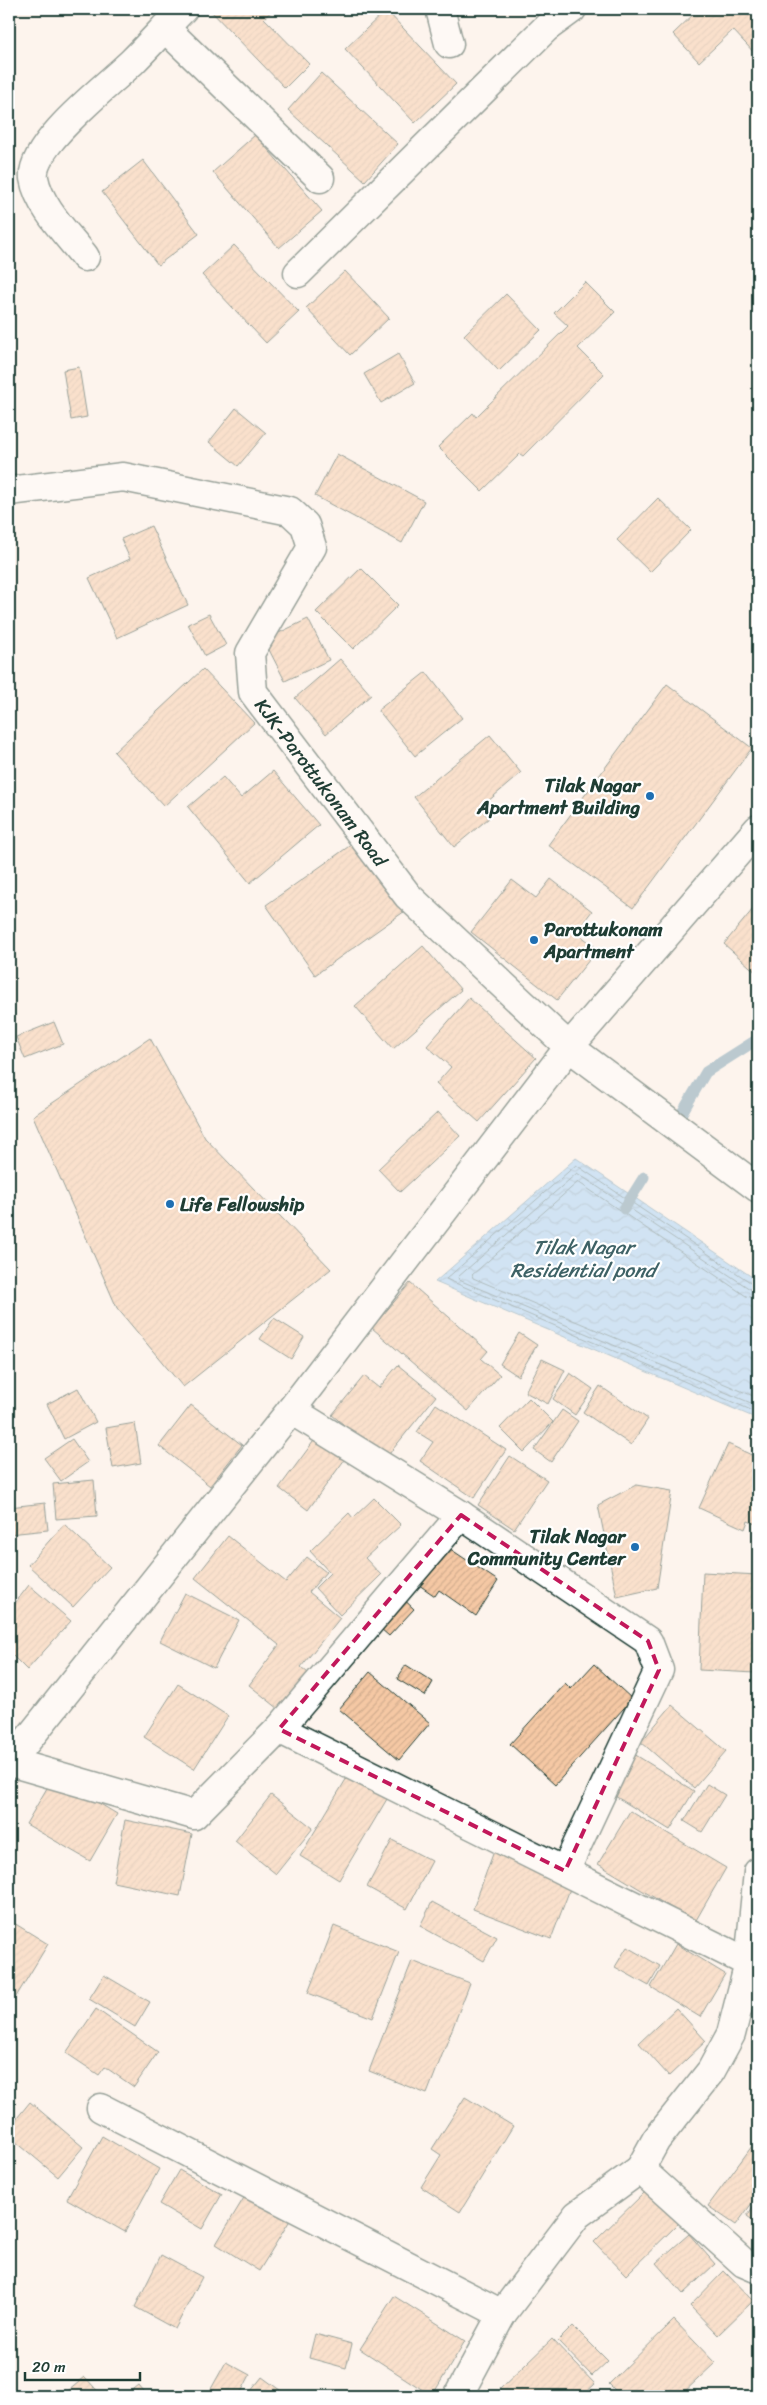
<svg xmlns="http://www.w3.org/2000/svg" width="767" height="2405" viewBox="0 0 767 2405" font-family="Sriracha,sans-serif">
<style>
.water{fill:url(#water-waves);stroke:#6a95ab}
.lines{fill:none;stroke-linecap:round;stroke-linejoin:round}
.shore{stroke:#517783;stroke-width:1}
.stream{stroke:#6a95ab;stroke-width:11}
.building{fill:url(#building-hatch);stroke:#1f3d34}
.minor-casing{stroke:#1f3d34;stroke-width:31}
.minor{stroke:#fff;stroke-width:28}
.marked{fill:none;stroke:#c2185b;stroke-width:4;stroke-dasharray:10 6;stroke-linejoin:round}
.poi-dot{fill:#1f6fb2;stroke:#fff;stroke-width:2}
.labels{text-anchor:middle;stroke-width:4.5;stroke-linejoin:round;paint-order:stroke}
.street-label{font-size:19px;fill:#1f3d34;stroke:#fff}
.poi-label{font-size:19px;font-weight:bold;fill:#1f3d34;stroke:#fff;text-anchor:end}
.water-label{font-size:20px;font-style:italic;fill:#3e6266;stroke:#fff}
</style>
<defs>
<pattern id="water-waves" width="16" height="10" patternUnits="userSpaceOnUse" patternTransform="scale(1.25)"><rect width="16" height="10" fill="#9ccffa"/><path d="M0 5q4-4 8 0t8 0" fill="none" stroke="#7fa9cb"/></pattern>
<pattern id="building-hatch" width="6" height="6" patternUnits="userSpaceOnUse" patternTransform="scale(1.25)"><rect width="6" height="6" fill="#f5c8a4"/><path d="M-1 1l2-2M0 6l6-6M5 7l2-2" fill="none" stroke="#d2ad8e"/></pattern>
</defs>
<rect width="100%" height="100%" fill="#fdf4ed"/>
<filter id="ink" filterUnits="userSpaceOnUse"><feTurbulence type="fractalNoise" baseFrequency=".02" numOctaves="2"/><feDisplacementMap in="SourceGraphic" scale="10" xChannelSelector="R" yChannelSelector="G"/><feConvolveMatrix kernelMatrix="1 2 1 2 8 2 1 2 1" color-interpolation-filters="sRGB"/></filter>
<g filter="url(#ink)">
<polygon class="water" points="576,1158 758,1281 758,1419 435,1282"/>
<g class="lines">
<g class="shore">
<polyline points="758,1285 753,1284 576,1165 446,1279 758,1413"/>
<polyline points="758,1291 750,1289 577,1173 458,1277 459,1280 758,1406"/>
<polyline points="758,1299 746,1296 578,1182 472,1275 473,1278 758,1398"/>
</g>
<g class="stream">
<polyline points="676,1123 706,1072 758,1039"/>
<polyline points="624,1209 644,1177"/>
</g>
</g>
<g class="building">
<polygon points="209,9 274,9 264,18 309,64 285,88"/>
<polygon points="699,9 758,9 758,57 733,30 699,62 673,34"/>
<polygon points="386,10 456,84 415,123 345,49"/>
<polygon points="321,73 398,144 365,181 288,110"/>
<polygon points="255,135 322,211 279,248 213,172"/>
<polygon points="143,160 199,234 158,265 102,192"/>
<polygon points="234,245 299,312 266,343 202,275"/>
<polygon points="345,271 389,318 350,355 306,308"/>
<polygon points="585,282 615,312 578,348 604,374 523,456 520,454 482,491 438,447 473,413 476,417 568,326 554,313"/>
<polygon points="506,294 541,330 499,371 464,335"/>
<polygon points="398,354 415,383 381,403 364,374"/>
<polygon points="79,367 87,417 71,420 63,370"/>
<polygon points="236,408 266,433 238,466 209,442"/>
<polygon points="337,454 424,501 402,543 315,496"/>
<polygon points="658,498 691,530 650,572 617,540"/>
<polygon points="151,526 188,605 117,638 89,578 130,559 121,539"/>
<polygon points="361,568 398,605 353,649 316,612"/>
<polygon points="209,614 226,645 205,656 188,624"/>
<polygon points="308,619 329,660 285,681 264,640"/>
<polygon points="340,659 371,695 326,734 295,698"/>
<polygon points="203,669 254,723 164,806 114,752"/>
<polygon points="426,672 462,718 415,756 378,710"/>
<polygon points="667,684 752,748 633,908 548,845"/>
<polygon points="490,735 521,773 480,808 489,818 454,847 414,797"/>
<polygon points="273,771 319,825 250,883 188,807 223,777 241,798"/>
<polygon points="355,842 405,911 315,975 266,905"/>
<polygon points="551,879 592,911 576,932 598,949 557,1000 471,932 512,880 536,898"/>
<polygon points="758,903 758,974 724,944"/>
<polygon points="423,946 461,990 393,1049 355,1006"/>
<polygon points="469,998 536,1058 479,1122 436,1084 451,1067 427,1046"/>
<polygon points="54,1022 63,1044 25,1059 16,1037"/>
<polygon points="150,1038 205,1138 331,1269 183,1387 117,1308 33,1116"/>
<polygon points="438,1112 460,1136 400,1192 378,1169"/>
<polygon points="410,1283 488,1351 481,1359 500,1375 468,1411 372,1328"/>
<polygon points="274,1318 304,1337 291,1359 260,1339"/>
<polygon points="519,1333 537,1345 518,1376 500,1364"/>
<polygon points="542,1359 565,1370 548,1404 525,1392"/>
<polygon points="398,1365 436,1396 385,1459 332,1415 364,1376 379,1388"/>
<polygon points="570,1373 593,1389 575,1415 553,1399"/>
<polygon points="600,1386 648,1419 631,1445 583,1412"/>
<polygon points="78,1388 96,1422 64,1439 47,1404"/>
<polygon points="529,1398 553,1422 524,1452 500,1428"/>
<polygon points="436,1404 506,1450 474,1498 420,1461 433,1442 417,1432"/>
<polygon points="191,1405 242,1445 210,1486 159,1446"/>
<polygon points="562,1410 578,1421 551,1462 534,1450"/>
<polygon points="135,1423 141,1463 113,1468 106,1428"/>
<polygon points="316,1438 345,1459 308,1510 279,1488"/>
<polygon points="72,1439 88,1462 61,1481 44,1458"/>
<polygon points="728,1444 758,1458 758,1525 748,1521 745,1529 699,1508"/>
<polygon points="510,1456 547,1480 514,1529 478,1505"/>
<polygon points="94,1480 97,1516 56,1519 53,1484"/>
<polygon points="636,1485 672,1491 657,1588 617,1597 598,1505"/>
<polygon points="374,1498 401,1525 365,1558 381,1575 340,1615 315,1588 330,1573 310,1551 349,1513 353,1518"/>
<polygon points="45,1503 48,1530 9,1534 9,1507"/>
<polygon points="64,1524 110,1567 73,1607 28,1565"/>
<polygon points="228,1536 286,1582 307,1557 326,1572 309,1592 340,1618 301,1667 308,1673 279,1709 249,1685 279,1645 195,1578"/>
<polygon points="434,1538 498,1581 476,1616 439,1590 435,1596 409,1578"/>
<polygon points="703,1572 758,1575 755,1673 699,1670"/>
<polygon points="29,1585 71,1621 27,1670 9,1652 9,1611"/>
<polygon points="185,1593 239,1620 214,1668 160,1641"/>
<polygon points="398,1594 414,1609 389,1636 373,1622"/>
<polygon points="594,1664 632,1699 555,1785 510,1744 565,1683 571,1689"/>
<polygon points="406,1665 433,1682 425,1696 397,1679"/>
<polygon points="370,1672 430,1723 399,1760 339,1709"/>
<polygon points="178,1684 228,1716 194,1769 144,1737"/>
<polygon points="672,1705 726,1751 694,1788 641,1742"/>
<polygon points="634,1754 694,1791 670,1830 610,1793"/>
<polygon points="54,1776 117,1814 90,1861 26,1824"/>
<polygon points="348,1776 387,1799 339,1880 300,1856"/>
<polygon points="707,1784 725,1795 702,1832 684,1821"/>
<polygon points="271,1795 313,1828 276,1874 235,1841"/>
<polygon points="630,1811 726,1868 695,1922 598,1864"/>
<polygon points="125,1820 192,1834 180,1896 113,1882"/>
<polygon points="392,1840 432,1861 407,1909 367,1887"/>
<polygon points="494,1851 573,1881 551,1939 473,1909"/>
<polygon points="432,1902 497,1937 484,1961 420,1926"/>
<polygon points="9,1920 48,1944 11,2005 9,2003"/>
<polygon points="334,1926 399,1952 373,2018 308,1993"/>
<polygon points="676,1944 725,1974 700,2017 651,1987"/>
<polygon points="627,1947 660,1966 649,1986 615,1967"/>
<polygon points="412,1961 470,1983 427,2094 369,2071"/>
<polygon points="104,1975 150,2002 135,2027 89,1999"/>
<polygon points="676,2008 706,2041 669,2076 639,2043"/>
<polygon points="96,2009 158,2052 134,2087 105,2067 99,2075 66,2053"/>
<polygon points="465,2097 513,2126 460,2212 421,2187 441,2155 432,2149"/>
<polygon points="30,2102 83,2147 58,2177 9,2136 9,2128"/>
<polygon points="102,2136 159,2169 125,2232 67,2199"/>
<polygon points="755,2142 758,2145 758,2195 736,2225 708,2206"/>
<polygon points="179,2170 222,2194 202,2229 159,2204"/>
<polygon points="647,2190 679,2223 626,2275 594,2242"/>
<polygon points="248,2191 292,2217 259,2271 216,2244"/>
<polygon points="758,2199 758,2224 747,2216"/>
<polygon points="689,2234 715,2264 683,2294 656,2263"/>
<polygon points="161,2255 202,2277 175,2329 135,2307"/>
<polygon points="724,2271 753,2301 718,2335 690,2306"/>
<polygon points="394,2296 465,2341 432,2396 360,2349"/>
<polygon points="674,2320 715,2363 680,2396 621,2396 609,2384"/>
<polygon points="573,2326 608,2361 592,2376 558,2341"/>
<polygon points="315,2334 352,2344 346,2368 309,2358"/>
<polygon points="552,2339 595,2384 582,2396 507,2396 500,2389"/>
<polygon points="226,2362 250,2375 239,2396 207,2396"/>
<polygon points="85,2377 102,2396 62,2396"/>
<polygon points="262,2377 288,2396 247,2396"/>
<polygon points="139,2385 148,2396 125,2396"/>
</g>
<g class="lines">
<g class="minor-casing">
<g id="minor">
<polyline points="440,9 449,44"/>
<polyline points="165,28 320,178"/>
<path d="M 85,257 C 68,235 39,207 34,178 C 29,145 111,83 133,61 C 150,44 166,26 183,9"/>
<polyline points="298,273 546,28 572,9"/>
<path id="s1" d="M 9,491 L 123,477 L 290,511 L 305,525 L 312,547 L 250,653 L 253,692 L 408,896 L 569,1047 L 291,1410 L 461,1515 L 648,1641 L 659,1670 L 565,1871"/>
<polyline points="758,829 569,1047 758,1188"/>
<polyline points="461,1515 279,1729 749,1963"/>
<polyline points="9,1761 10,1762 291,1410"/>
<polyline points="10,1762 194,1815 279,1729"/>
<polyline points="101,2108 502,2314"/>
<polyline points="640,2169 744,2263 758,2269"/>
<polyline points="458,2396 502,2314 577,2215 640,2169 656,2140 711,2071 731,2034 749,1963 758,1872"/>
</g>
</g>
<use href="#minor" class="minor"/>
</g>
</g>
<path d="M0 0H767V2405H0ZM 461,1515 L 648,1641 L 659,1670 L 565,1871 L 279,1729 Z" fill="#fdf4ed" fill-opacity=".55" fill-rule="evenodd"/>
<path class="marked" d="M 461,1515 L 648,1641 L 659,1670 L 565,1871 L 279,1729 Z"/>
<g class="poi-dot">
<circle cx="650" cy="796" r="5"/>
<circle cx="534" cy="940" r="5"/>
<circle cx="170" cy="1204" r="5"/>
<circle cx="635" cy="1547" r="5"/>
</g>
<g class="labels">
<g class="street-label">
<text dy="7" stroke="none"><textPath href="#s1" startOffset="604">KJK-Parottukonam Road</textPath></text>
</g>
<g class="poi-label">
<text x="640" y="792">Tilak Nagar<tspan x="640" dy="22">Apartment Building</tspan></text>
<text x="544" y="936" text-anchor="start">Parottukonam<tspan x="544" dy="22">Apartment</tspan></text>
<text x="180" y="1211" text-anchor="start">Life Fellowship</text>
<text x="625" y="1543">Tilak Nagar<tspan x="625" dy="22">Community Center</tspan></text>
</g>
<g class="water-label">
<text x="583" y="1254">Tilak Nagar<tspan x="583" dy="23">Residential pond</tspan></text>
</g>
</g>
<rect width="767" height="2405" fill="none" stroke="#fff" stroke-width="30"/>
<rect x="15" y="15" width="737" height="2375" fill="none" stroke="#1f3d34" stroke-width="2" filter="url(#ink)"/>
<path d="M25 2372v8h115v-8" fill="none" stroke="#1f3d34" stroke-width="2.5"/>
<text x="32" y="2372" font-size="15" fill="#1f3d34" stroke="#ffffff" stroke-width="4" paint-order="stroke">20 m</text>
</svg>
